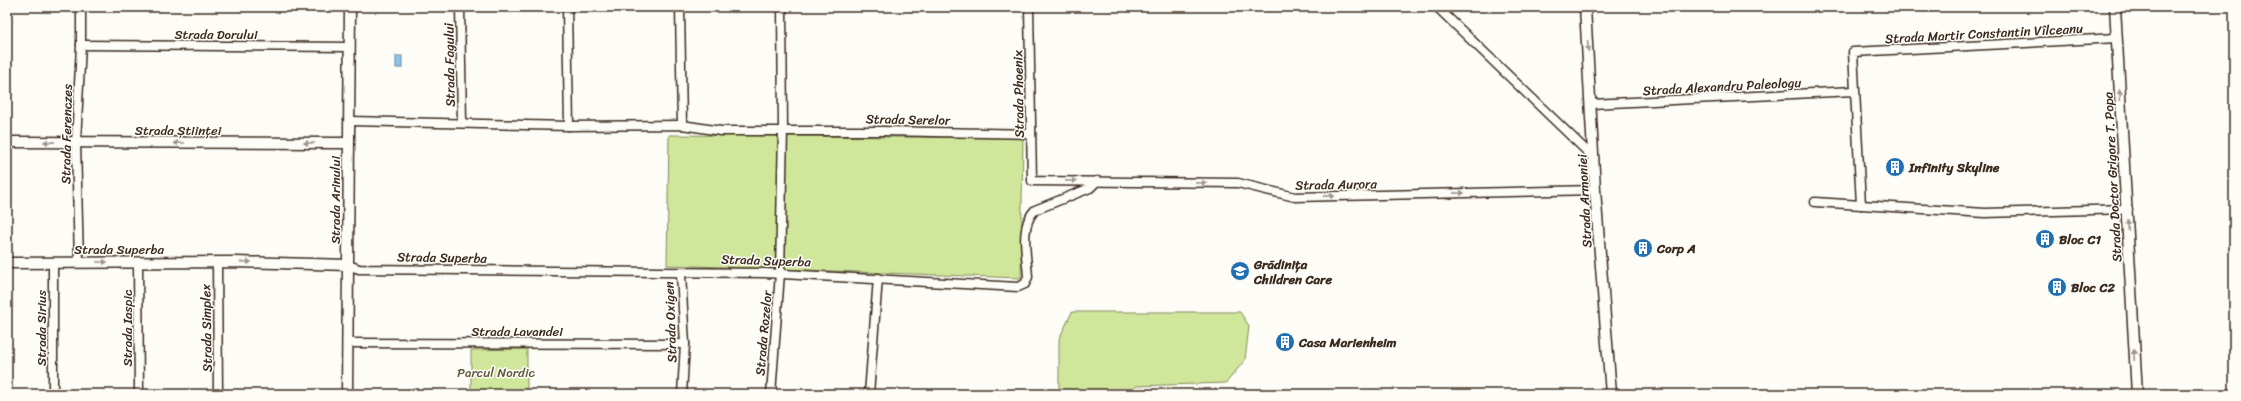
<svg xmlns="http://www.w3.org/2000/svg" width="2241" height="401" viewBox="0 0 2241 401" font-family="Sriracha,sans-serif">
<style>
.green{fill:#cfe69b;stroke:#85885c}
.water{fill:#8ec5ec;stroke:#6d879a}
.lines{fill:none;stroke-linecap:round;stroke-linejoin:round}
.minor-casing{stroke:#3b2a1e;stroke-width:11}
.tertiary-casing{stroke:#3b2a1e;stroke-width:13}
.minor{stroke:#fdfcf7;stroke-width:8}
.tertiary{stroke:#fdfcf7;stroke-width:10}
.oneway{fill:#9c938a}
.labels{text-anchor:middle;stroke-width:3;stroke-linejoin:round;paint-order:stroke}
.street-label{font-size:13px;fill:#3b2a1e;stroke:#fdfcf7}
.poi-label{font-size:13px;font-weight:bold;fill:#3b2a1e;stroke:#fdfcf7;text-anchor:start}
.park-label{font-size:13px;fill:#60593d;stroke:#fdfcf7}
</style>
<rect width="100%" height="100%" fill="#fdfcf7"/>
<filter id="ink" filterUnits="userSpaceOnUse"><feTurbulence type="fractalNoise" baseFrequency=".025" numOctaves="2"/><feDisplacementMap in="SourceGraphic" scale="8" xChannelSelector="R" yChannelSelector="G"/><feConvolveMatrix kernelMatrix="1 2 1 2 8 2 1 2 1" color-interpolation-filters="sRGB"/></filter>
<g filter="url(#ink)">
<g class="green">
<polygon points="669,135 1023,138 1021,278 667,265"/>
<polygon points="1072,312 1240,312 1249,326 1245,360 1226,383 1136,386 1131,394 1064,394 1059,387 1059,339"/>
<polygon points="527,349 527,394 471,394 471,350"/>
</g>
<rect class="water" x="396" y="56" width="6" height="12"/>
<g class="lines">
<g class="minor-casing">
<g id="minor">
<polyline points="460,7 462,123"/>
<polyline points="567,7 569,126"/>
<polyline points="680,7 682,125"/>
<polyline points="1029,7 1032,181 1238,183 1295,197 1595,190"/>
<polyline points="1437,7 1594,158"/>
<polyline points="81,45 350,47"/>
<polyline points="1591,104 1854,91"/>
<polyline points="350,121 569,126 682,125 721,131 882,131 1031,134"/>
<polyline points="1815,202 1985,213 2128,209"/>
<polyline points="1861,205 1853,52 2117,38"/>
<polyline points="79,262 76,143 81,45 81,7"/>
<polyline points="138,262 139,394"/>
<polyline points="217,262 218,394"/>
<path d="M 348,265 L 359,269 L 764,273 L 1018,287 L 1025,284 L 1028,277 C 1027,256 1019,226 1035,210 L 1090,188 L 1097,181"/>
<polyline points="681,274 685,344 682,394"/>
<polyline points="348,343 685,344"/>
<polyline points="53,394 53,262"/>
<polyline points="771,394 780,273 783,130 782,7"/>
<polyline points="869,394 878,278"/>
</g>
</g>
<g class="tertiary-casing">
<g id="tertiary">
<polyline points="1585,7 1595,190 1611,394"/>
<polyline points="2115,7 2137,394"/>
<polyline points="7,142 348,143"/>
<polyline points="7,263 235,262 348,265"/>
<polyline points="347,394 350,7"/>
</g>
</g>
<use href="#minor" class="minor"/>
<use href="#tertiary" class="tertiary"/>
</g>
<defs><path id="oneway-solid" d="M-6-.8H1V-3.2L6.5 0L1 3.2V.8H-6Z"/></defs>
<g class="oneway">
<use href="#oneway-solid" transform="translate(1588 46) rotate(86)"/>
<use href="#oneway-solid" transform="translate(2120 95) rotate(-94)"/>
<use href="#oneway-solid" transform="translate(49 142) rotate(-179)"/>
<use href="#oneway-solid" transform="translate(179 143) rotate(180)"/>
<use href="#oneway-solid" transform="translate(309 143) rotate(180)"/>
<use href="#oneway-solid" transform="translate(1071 181) rotate(1)"/>
<use href="#oneway-solid" transform="translate(1201 183) rotate(1)"/>
<use href="#oneway-solid" transform="translate(1459 193) rotate(-1)"/>
<use href="#oneway-solid" transform="translate(1329 196) rotate(-1)"/>
<use href="#oneway-solid" transform="translate(2128 225) rotate(-93)"/>
<use href="#oneway-solid" transform="translate(102 262)"/>
<use href="#oneway-solid" transform="translate(246 262)"/>
<use href="#oneway-solid" transform="translate(2134 355) rotate(-93)"/>
</g>
</g>
<defs>
<g id="building-disc" transform="scale(1)"><circle r="9.5" fill="#1f6fb2" stroke="#fdfcf7"/><path d="M-4-6H4V6H1V3H-1V6H-4ZM-2.5-4.3h1.7v1.8h-1.7ZM.8-4.3h1.7v1.8H.8ZM-2.5-1h1.7V.8h-1.7ZM.8-1h1.7V.8H.8Z" fill="#fff"/></g>
<g id="school-disc" transform="scale(1)"><circle r="9.5" fill="#1f6fb2" stroke="#fdfcf7"/><path d="M0-5L7-2L0 1L-7-2ZM-4 1L0 2.5L4 1V4Q0 6-4 4Z" fill="#fff"/></g>
</defs>
<g fill-rule="evenodd">
<use href="#building-disc" x="1895" y="167"/>
<use href="#building-disc" x="2045" y="239"/>
<use href="#building-disc" x="1643" y="248"/>
<use href="#school-disc" x="1240" y="271"/>
<use href="#building-disc" x="2057" y="287"/>
<use href="#building-disc" x="1285" y="342"/>
</g>
<g class="labels">
<g class="street-label">
<text transform="translate(1984 33) rotate(-3)" y="5">Strada Martir Constantin Vîlceanu</text>
<text x="216" y="39">Strada Dorului</text>
<text transform="translate(449 65) rotate(-91)" y="5">Strada Fagului</text>
<text transform="translate(1722 86) rotate(-3)" y="5">Strada Alexandru Paleologu</text>
<text transform="translate(1018 94) rotate(-91)" y="5">Strada Phoenix</text>
<text transform="translate(908 119) rotate(1)" y="5">Strada Serelor</text>
<text x="178" y="135">Strada Științei</text>
<text transform="translate(66 134) rotate(-89)" y="5">Strada Ferenczes</text>
<text transform="translate(2112 177) rotate(-93)" y="5">Strada Doctor Grigore T. Popa</text>
<text transform="translate(1336 184) rotate(-1)" y="5">Strada Aurora</text>
<text transform="translate(335 200) rotate(-90)" y="5">Strada Arinului</text>
<text transform="translate(1584 201) rotate(-93)" y="5">Strada Armoniei</text>
<text x="119" y="254">Strada Superba</text>
<text transform="translate(442 257) rotate(1)" y="5">Strada Superba</text>
<text transform="translate(766 260) rotate(2)" y="5">Strada Superba</text>
<text transform="translate(670 322) rotate(-92)" y="5">Strada Oxigen</text>
<text transform="translate(41 328) rotate(-90)" y="5">Strada Sirius</text>
<text transform="translate(127 328) rotate(-90)" y="5">Strada Iaspic</text>
<text transform="translate(206 328) rotate(-91)" y="5">Strada Simplex</text>
<text x="517" y="336">Strada Lavandei</text>
<text transform="translate(763 333) rotate(-85)" y="5">Strada Rozelor</text>
</g>
<g class="poi-label">
<text x="1909" y="172">Infinity Skyline</text>
<text x="2059" y="244">Bloc C1</text>
<text x="1657" y="253">Corp A</text>
<text x="1254" y="269">Grădinița<tspan x="1254" dy="15">Children Care</tspan></text>
<text x="2071" y="292">Bloc C2</text>
<text x="1299" y="347">Casa Marienheim</text>
</g>
<g class="park-label">
<text x="496" y="377">Parcul Nordic</text>
</g>
</g>
<rect width="2241" height="401" fill="none" stroke="#fdfcf7" stroke-width="24"/>
<rect x="12" y="12" width="2217" height="377" fill="none" stroke="#3b2a1e" stroke-width="1.5" filter="url(#ink)"/>
</svg>
